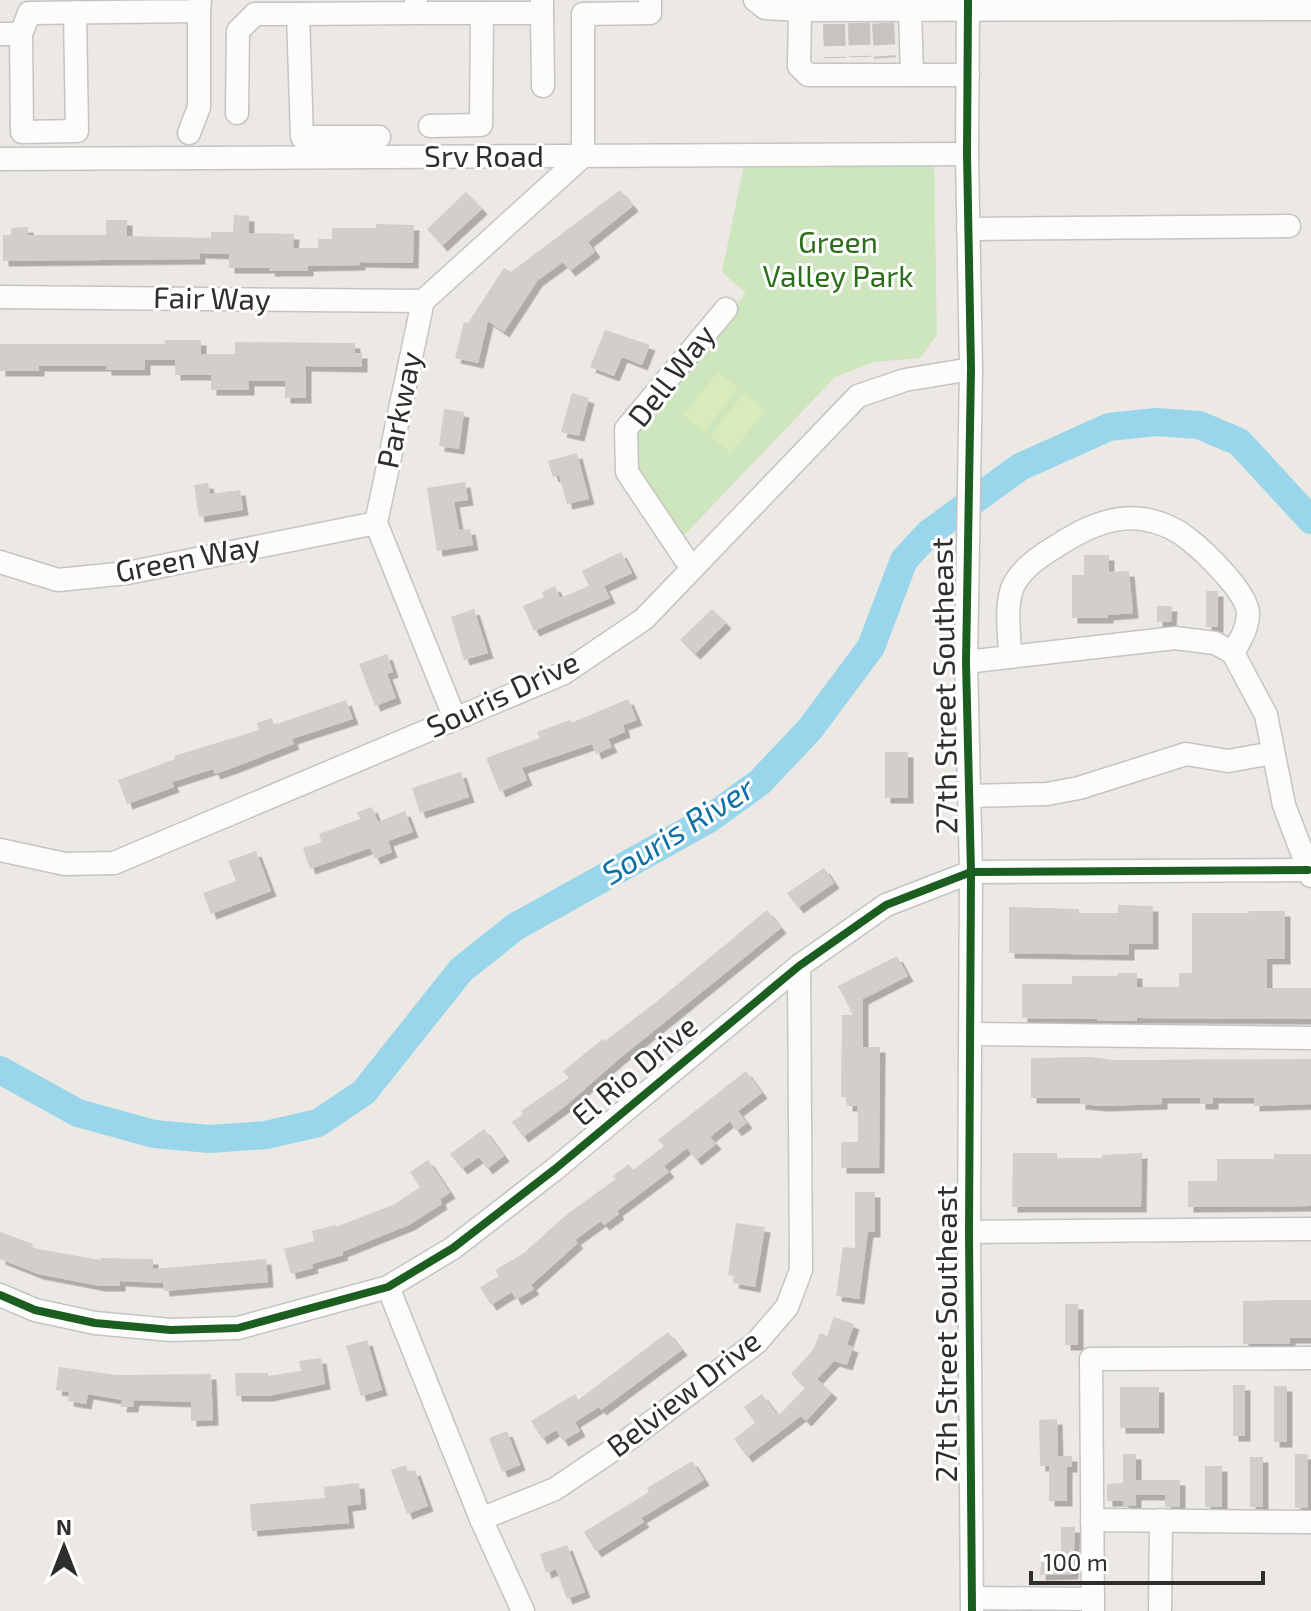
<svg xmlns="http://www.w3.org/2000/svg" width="1311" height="1611" viewBox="0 0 1311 1611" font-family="'Exo 2',sans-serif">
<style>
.green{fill:#cee6be}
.pitch{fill:#d9eabb}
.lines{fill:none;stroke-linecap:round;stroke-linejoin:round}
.river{stroke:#99d6ec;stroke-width:28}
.building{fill:#d1cecb;filter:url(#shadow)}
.minor-tunnel{stroke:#c6c3c0;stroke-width:22;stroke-dasharray:22 11;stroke-linecap:butt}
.minor-casing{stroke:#c5c4c5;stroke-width:25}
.minor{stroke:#fcfcfb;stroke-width:22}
.cycleway-casing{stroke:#fff;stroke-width:13}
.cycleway{stroke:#1b5e20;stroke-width:8}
.labels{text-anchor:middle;stroke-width:6;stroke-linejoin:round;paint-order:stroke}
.street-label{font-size:30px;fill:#2e2e2e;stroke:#fff}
.park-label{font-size:30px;fill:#2c6e1b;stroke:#fff}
.water-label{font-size:32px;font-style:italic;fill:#0d6fa3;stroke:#fff}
</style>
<defs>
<filter id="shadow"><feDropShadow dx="5.5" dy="5.5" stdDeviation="0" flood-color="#0004"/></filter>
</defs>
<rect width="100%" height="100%" fill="#ece8e4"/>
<polygon class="green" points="934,161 937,335 920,358 874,362 835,377 677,543 630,473 630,432 746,293 722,272 744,164"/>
<g class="pitch">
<polygon points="718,372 738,388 704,432 683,415"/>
<polygon points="744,393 765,410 731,453 710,436"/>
</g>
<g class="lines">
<polyline class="river" points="0,1070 78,1113 154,1134 210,1139 266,1135 318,1123 364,1092 461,970 515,927 709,819 760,782 810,729 871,647 904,560 929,533 1020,467 1109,427 1156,422 1199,425 1239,442 1311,520"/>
</g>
<g class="building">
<polygon points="620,190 633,206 588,242 595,252 570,271 563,262 537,281 504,332 488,321 478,363 455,358 464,322 468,323 504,268 511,272"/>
<polygon points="466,192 482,209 442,246 427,229"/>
<polygon points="234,215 249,216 249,233 294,234 293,248 318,248 318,239 332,239 332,228 376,228 376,224 414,225 413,263 360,262 360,265 308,266 308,271 269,271 270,268 229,268 229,254 200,253 200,259 3,261 3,235 11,235 11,228 28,227 28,235 106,235 106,220 127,220 127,236 211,238 211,232 233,232"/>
<polygon points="605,330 650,345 642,365 622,357 614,376 590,367"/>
<polygon points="165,340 201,340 201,354 235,354 235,342 355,343 355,353 362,353 362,367 306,366 306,398 285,398 285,381 249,381 249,390 211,390 211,375 175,375 175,360 145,360 145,370 106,370 106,366 39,366 39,371 0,371 0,344 165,344"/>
<polygon points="572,393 589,398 579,436 561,432"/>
<polygon points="444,409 464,412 459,449 439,446"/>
<polygon points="577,453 589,499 567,504 559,475 553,477 548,461"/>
<polygon points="465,482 468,500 454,502 459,530 470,529 473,545 437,551 427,488"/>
<polygon points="208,483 210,494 240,490 243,510 199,517 194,485"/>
<polygon points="621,552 632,573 604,586 610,598 534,631 523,606 544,597 542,592 555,586 560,598 589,586 582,571"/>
<polygon points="1084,555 1109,555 1109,572 1129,571 1133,613 1108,615 1108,618 1072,618 1072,575 1084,575"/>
<rect x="1206" y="591" width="12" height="36"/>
<polygon points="1157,606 1172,606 1171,622 1157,622"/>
<polygon points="474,609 488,653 464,660 451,617"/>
<polygon points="712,609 726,623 695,654 680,640"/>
<polygon points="387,654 393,672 387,674 396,698 375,706 359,664"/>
<polygon points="628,699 637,720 623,725 625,732 608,739 612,747 596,754 592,744 522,768 527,780 500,792 486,758 540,738 537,732 570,720 571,723"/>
<polygon points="346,700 353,719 292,739 294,744 235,767 215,774 213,769 172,782 174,787 127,804 118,780 175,759 174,756 259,730 257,723 272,718 274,725"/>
<rect x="885" y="752" width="23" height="46"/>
<polygon points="461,772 469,797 420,813 412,788"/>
<polygon points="372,807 378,822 405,811 413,832 388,841 392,852 375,859 370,848 310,869 303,848 322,842 319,834 360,819 357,812"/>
<polygon points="256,851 271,891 211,914 203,893 236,881 228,861"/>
<polygon points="824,868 834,883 798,908 787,893"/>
<polygon points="1118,905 1153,906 1153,944 1129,944 1129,955 1009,953 1009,907 1079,909 1079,913 1118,913"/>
<polygon points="767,910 781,928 619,1059 564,1107 523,1137 512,1122 523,1114 521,1111 569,1078 563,1071 603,1039 605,1041 660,999"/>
<polygon points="1249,911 1285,911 1285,959 1267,959 1267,988 1311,988 1311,1019 1137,1018 1137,1021 1097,1021 1097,1019 1022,1018 1022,984 1072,984 1072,976 1118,976 1118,973 1137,973 1137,987 1179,987 1179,973 1192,973 1192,913 1249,913"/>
<polygon points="897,956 908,976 863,999 863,1047 880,1047 879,1168 841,1168 841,1142 858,1142 858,1122 857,1106 847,1106 847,1097 841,1097 842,1015 853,1015 838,986"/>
<polygon points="1090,1057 1114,1060 1311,1059 1311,1104 1254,1106 1254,1098 1213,1098 1213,1104 1200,1104 1200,1098 1162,1098 1162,1104 1102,1106 1080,1104 1080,1098 1031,1098 1031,1058"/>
<polygon points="746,1071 762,1093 738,1111 747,1123 736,1131 730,1121 710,1137 716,1144 696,1160 687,1148 664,1166 669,1172 617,1211 619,1214 604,1225 601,1221 575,1240 578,1243 531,1285 534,1289 516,1300 512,1292 491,1305 480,1287 499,1276 495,1270 524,1253 566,1215 616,1179 613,1176 629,1164 633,1170 664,1146 658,1140"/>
<polygon points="484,1129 504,1156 487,1169 479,1157 462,1169 450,1154"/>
<polygon points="1013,1153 1057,1153 1057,1158 1102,1158 1102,1155 1142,1153 1141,1207 1012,1207"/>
<polygon points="1274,1154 1311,1154 1311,1206 1188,1207 1188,1181 1217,1181 1217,1159 1274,1159"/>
<polygon points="428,1160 450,1193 440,1199 442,1204 409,1225 342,1252 343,1255 312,1264 313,1268 291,1274 284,1249 314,1241 312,1231 335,1225 336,1227 395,1204 420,1187 410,1172"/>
<polygon points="855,1192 875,1192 875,1232 868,1232 859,1299 836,1296 843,1247 855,1248"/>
<polygon points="736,1223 765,1227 755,1287 733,1283 734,1276 728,1275"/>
<polygon points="0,1232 33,1244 32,1248 101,1260 101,1258 153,1259 153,1269 266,1259 268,1282 164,1291 163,1283 120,1281 120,1286 100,1286 38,1274 0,1259"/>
<polygon points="1278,1300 1311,1300 1311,1338 1290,1338 1290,1344 1243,1344 1243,1301"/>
<rect x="1065" y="1304" width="13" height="41"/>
<polygon points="834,1317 854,1324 847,1345 853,1347 847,1365 834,1361 817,1379 832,1393 806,1421 801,1416 747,1457 734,1439 755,1423 744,1407 762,1394 778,1416 805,1388 791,1374 813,1350 820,1333 827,1336"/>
<polygon points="668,1332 682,1350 601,1410 599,1407 575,1422 580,1431 563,1441 556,1430 542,1439 531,1421 575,1394 578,1400"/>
<polygon points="367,1340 382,1390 361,1396 346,1346"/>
<polygon points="321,1358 325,1384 268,1396 236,1396 235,1373 268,1373 268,1376 301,1371 299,1361"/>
<polygon points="59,1367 117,1375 211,1374 213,1420 191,1421 191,1402 134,1400 133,1407 121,1407 122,1400 88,1394 86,1404 68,1401 69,1392 56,1390"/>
<rect x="1233" y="1385" width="12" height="51"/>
<rect x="1274" y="1386" width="13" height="56"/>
<rect x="1120" y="1387" width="39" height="41"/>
<polygon points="1057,1419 1058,1456 1072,1456 1072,1467 1067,1467 1067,1501 1049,1501 1049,1466 1040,1466 1039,1420"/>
<polygon points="507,1431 520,1465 502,1472 489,1438"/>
<polygon points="1123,1454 1136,1454 1136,1480 1180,1480 1180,1507 1165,1507 1165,1495 1136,1495 1136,1506 1123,1506 1123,1501 1107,1501 1107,1484 1123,1483"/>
<rect x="1295" y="1454" width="13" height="54"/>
<rect x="1250" y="1457" width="13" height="50"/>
<polygon points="692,1461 704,1480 641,1518 644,1522 596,1552 584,1532 649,1492 647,1488"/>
<polygon points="406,1465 408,1472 415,1470 428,1506 407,1514 391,1470"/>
<rect x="1205" y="1466" width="17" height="41"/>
<polygon points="359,1483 361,1504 347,1506 349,1523 252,1531 250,1504 325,1498 324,1487"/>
<polygon points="1061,1527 1075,1527 1073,1574 1040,1575 1041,1562 1061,1563"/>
<polygon points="567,1545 585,1592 567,1599 556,1569 546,1573 540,1554"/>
</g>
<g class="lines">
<g class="minor-tunnel">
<polyline points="859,23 860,57"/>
<polyline points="883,23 885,58"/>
<polyline points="834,24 835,58"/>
</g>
<g class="minor-casing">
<g id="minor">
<polyline points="755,0 765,8 800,10 1311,9"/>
<polyline points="968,0 967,154 971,369 966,662 971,872 969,1232 972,1611"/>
<polyline points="800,10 799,66 808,75 968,75"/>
<polyline points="910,10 912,75"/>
<polyline points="416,13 542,13 542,0"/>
<polyline points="542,13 543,86"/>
<polyline points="0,34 21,34 29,13 199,11 200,0"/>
<polyline points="21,34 22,132 77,131 75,12"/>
<polyline points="237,113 238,31 255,14 298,14"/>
<polyline points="430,126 481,125 482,13"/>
<polyline points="189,133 199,107 199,11"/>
<polyline points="379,137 302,137 298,14 416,13 416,0"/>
<polyline points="0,159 967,154"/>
<polyline points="968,229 1289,226"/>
<polyline points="0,297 423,301"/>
<polyline points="0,562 58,580 127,573 376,523"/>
<polyline points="692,569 627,472 626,429 726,309"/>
<path d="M 1010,657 C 1010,636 1005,609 1012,589 C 1018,571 1040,556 1055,547 C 1081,530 1110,515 1142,519 C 1157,521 1175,528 1187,538 C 1204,551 1247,592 1248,613 C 1248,629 1240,640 1233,653"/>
<polyline points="966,662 1175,638 1215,643 1233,653 1266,715 1284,805 1311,876"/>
<polyline points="455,719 376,523 423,301 583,156 583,14 650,13 650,0"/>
<polyline points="969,796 1047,794 1079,788 1186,754 1228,761 1273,753"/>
<polyline points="0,850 65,864 114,863 564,673 644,619 858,396 905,380 971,369"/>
<polyline points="971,1034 1311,1038"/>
<polyline points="969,1232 1311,1229"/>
<polyline points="388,1287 481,1519 523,1611"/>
<polyline points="0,1295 35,1310 95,1323 171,1330 238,1328 388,1287 453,1248 555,1169 799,966 886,905 971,872 1308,870"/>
<polyline points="481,1519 555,1489 629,1439 756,1343 787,1307 801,1270 799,966"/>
<polyline points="1092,1520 1311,1522"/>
<polyline points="972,1598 1093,1599"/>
<polyline points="1093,1611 1091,1359 1311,1358"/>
<polyline points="1160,1611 1161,1520"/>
</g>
</g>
<use href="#minor" class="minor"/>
<g class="cycleway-casing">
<g id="cycleway">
<polyline points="968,0 967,154 971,369 966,662 971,872 969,1232 972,1611"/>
<polyline points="0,1295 35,1310 95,1323 171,1330 238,1328 388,1287 453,1248 555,1169 799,966 886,905 971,872 1308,870"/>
</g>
</g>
<use href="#cycleway" class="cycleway"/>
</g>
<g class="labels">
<g class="street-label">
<text x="484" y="167">Srv Road</text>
<text transform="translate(212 299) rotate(1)" y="10">Fair Way</text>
<text transform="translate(672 376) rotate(-52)" y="10">Dell Way</text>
<text transform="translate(400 410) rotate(-78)" y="10">Parkway</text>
<text transform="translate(188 559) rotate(-11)" y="10">Green Way</text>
<text transform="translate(945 686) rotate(-91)" y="10">27th Street Southeast</text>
<text transform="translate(503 695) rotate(-25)" y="10">Souris Drive</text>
<text transform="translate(635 1071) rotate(-40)" y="10">El Rio Drive</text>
<text transform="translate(947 1334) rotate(-90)" y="10">27th Street Southeast</text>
<text transform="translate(684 1394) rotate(-38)" y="10">Belview Drive</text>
</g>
<g class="park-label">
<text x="838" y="253">Green<tspan x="838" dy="34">Valley Park</tspan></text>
</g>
<g class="water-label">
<text transform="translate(678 831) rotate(-32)" y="11">Souris River</text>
</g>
</g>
<g transform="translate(64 1547)" stroke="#ffffff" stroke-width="6" paint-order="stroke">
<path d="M0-6L14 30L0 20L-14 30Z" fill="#2e2e2e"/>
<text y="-12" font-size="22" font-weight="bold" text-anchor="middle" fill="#2e2e2e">N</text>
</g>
<path d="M1031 1571v12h232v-12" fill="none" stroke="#2e2e2e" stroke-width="4"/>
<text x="1043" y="1571" font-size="24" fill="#2e2e2e" stroke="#ffffff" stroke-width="6" paint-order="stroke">100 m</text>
</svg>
